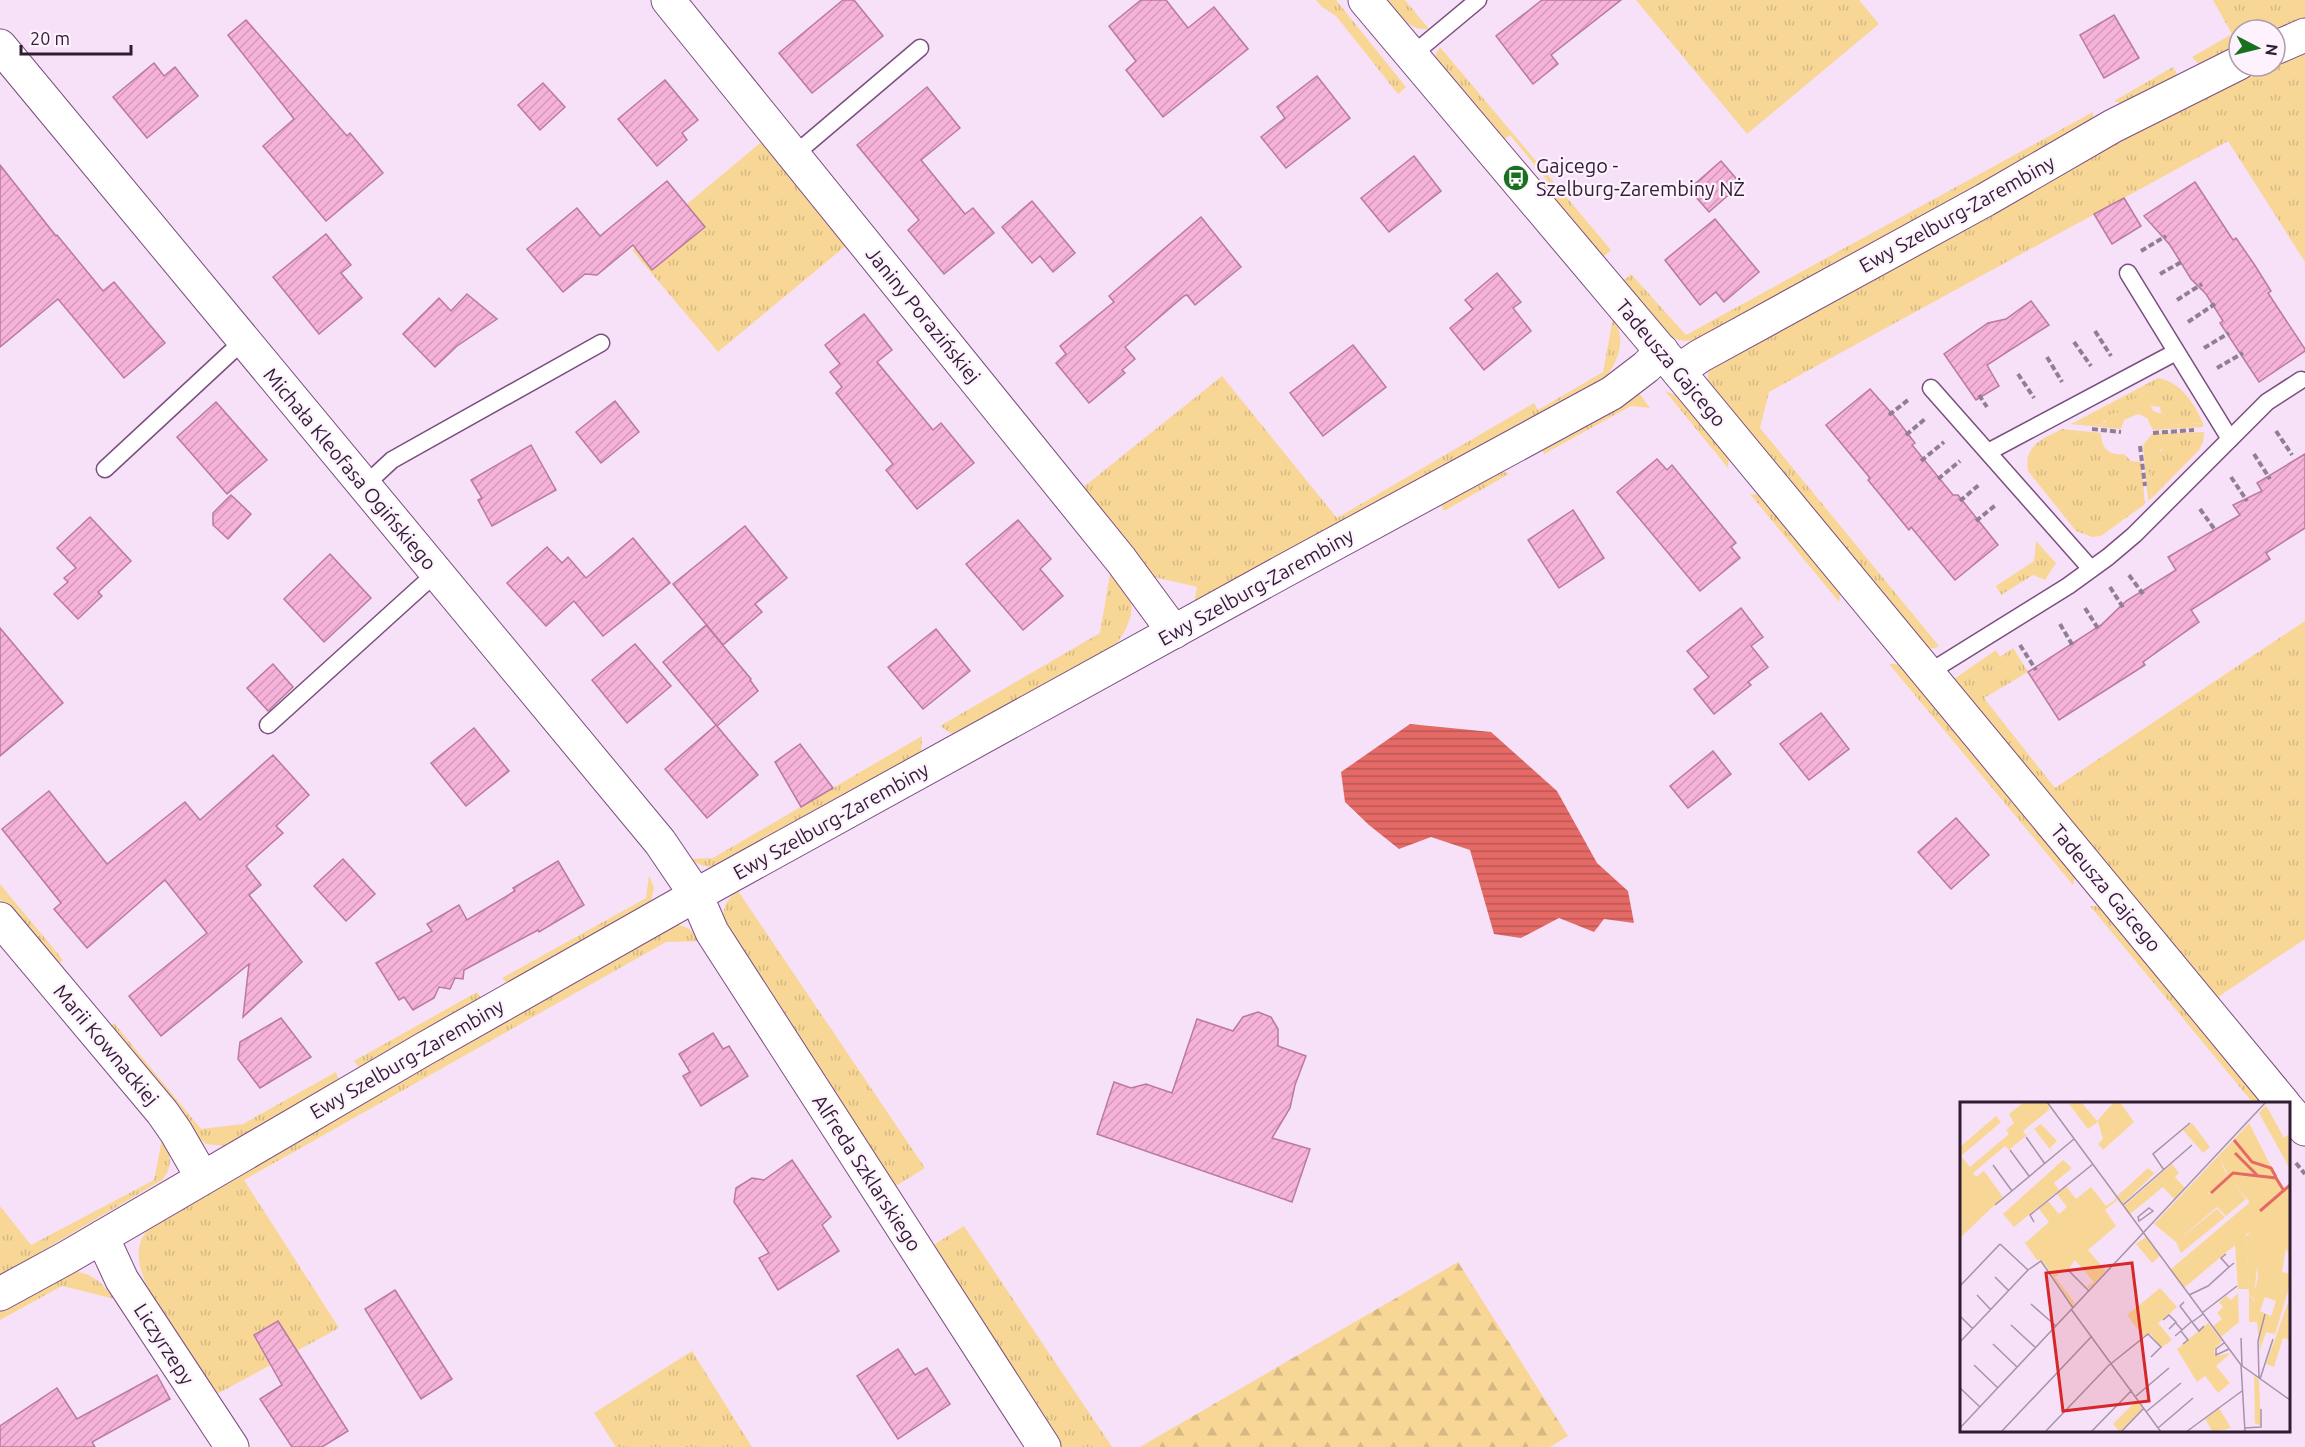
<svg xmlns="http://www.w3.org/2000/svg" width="2305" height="1447" viewBox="0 0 2305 1447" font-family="Ubuntu,sans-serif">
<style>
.grass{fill:url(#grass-tufts)}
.forest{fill:url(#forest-firs)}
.garden{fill:#f8d796}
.water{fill:url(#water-rules)}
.building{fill:url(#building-hatch);stroke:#ba79a0;stroke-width:1.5}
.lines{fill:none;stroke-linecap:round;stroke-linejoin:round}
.lane-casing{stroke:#7b4e80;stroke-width:19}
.street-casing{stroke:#7b4e80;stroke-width:35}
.secondary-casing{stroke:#7b4e80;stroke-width:35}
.path{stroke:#927e94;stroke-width:4;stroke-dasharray:6 3;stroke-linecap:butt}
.lane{stroke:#fff;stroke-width:16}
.street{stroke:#fff;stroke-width:33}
.secondary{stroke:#fff;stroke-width:33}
.labels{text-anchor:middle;stroke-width:4.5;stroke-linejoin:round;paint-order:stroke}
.poi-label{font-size:20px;fill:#301d32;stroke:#fdf2fe;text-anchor:start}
.street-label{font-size:20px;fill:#301d32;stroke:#fdf2fe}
.inset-river{fill:none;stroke:#e56a66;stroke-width:3}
.inset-road{fill:none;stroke:#a793a9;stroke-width:1.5}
.view{fill:#d62828;fill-opacity:0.15;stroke:#d62828;stroke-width:3}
.inset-edge{fill:none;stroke:#301d32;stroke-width:3}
</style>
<defs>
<pattern id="grass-tufts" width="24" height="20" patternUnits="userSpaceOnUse" patternTransform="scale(1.5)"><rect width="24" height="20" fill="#f8d796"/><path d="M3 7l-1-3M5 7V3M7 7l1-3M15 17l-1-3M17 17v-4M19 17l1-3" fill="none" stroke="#d5b882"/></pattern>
<pattern id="forest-firs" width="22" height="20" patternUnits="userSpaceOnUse" patternTransform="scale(1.5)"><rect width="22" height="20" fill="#f8d796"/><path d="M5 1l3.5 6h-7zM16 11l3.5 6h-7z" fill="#d5b882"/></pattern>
<pattern id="water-rules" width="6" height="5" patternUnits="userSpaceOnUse" patternTransform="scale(1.5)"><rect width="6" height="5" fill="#e56a66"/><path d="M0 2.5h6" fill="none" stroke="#ba5755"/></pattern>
<pattern id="building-hatch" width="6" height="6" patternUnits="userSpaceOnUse" patternTransform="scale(1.5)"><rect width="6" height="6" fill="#f6b2d9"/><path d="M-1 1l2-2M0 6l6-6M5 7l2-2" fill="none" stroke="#d399bb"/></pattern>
</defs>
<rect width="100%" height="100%" fill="#f6e1f8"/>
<g class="grass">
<polygon points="1316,0 1336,0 1406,87 1398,94 1336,16 1322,7"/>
<path d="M 1388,0 L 1405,0 L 1429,29 C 1409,32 1400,13 1388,0 Z"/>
<polygon points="1636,0 1859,0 1879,24 1747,134"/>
<polygon points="2213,0 2305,0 2305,21 2275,34 2275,30 2239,30 2239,49 2201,67 2192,57 2232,34"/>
<polygon points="1440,47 1611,250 1602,258 1550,195 1555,190 1510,135 1505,139 1435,56"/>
<polygon points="2305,50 2305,262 2228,141 1769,392 1760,428 1939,646 1935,648 1928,648 1707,383 1709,367 2229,80 2264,66 2275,66 2275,62"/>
<polygon points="2173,67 2179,77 2125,105 2114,101"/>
<path d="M 2093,112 L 2093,122 L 1705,337 C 1690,342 1680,343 1667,334 L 1622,282 L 1631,274 L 1686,335 Z"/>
<polygon points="765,139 848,244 718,352 632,250"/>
<path d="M 1613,318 C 1627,339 1619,361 1604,379 L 1194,603 L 1197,587 L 1150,576 L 1081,489 L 1222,376 L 1337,518 L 1534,403 L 1538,410 L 1603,372 Z"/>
<path d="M 2158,378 C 2181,382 2194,403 2203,423 L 2171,425 L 2166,415 L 2161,413 L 2160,407 L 2152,406 L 2150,403 L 2120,412 L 2104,421 L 2103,425 L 2075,422 Z"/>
<polygon points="1665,391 1678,396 1729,455 1728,468"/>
<polygon points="1639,393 1650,408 1631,406 1544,454 1541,447"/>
<path d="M 2062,429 L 2101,433 C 2101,448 2109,456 2124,454 L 2131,461 L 2141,462 L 2145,504 L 2101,536 L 2092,537 L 2076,531 L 2028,471 C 2024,444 2042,440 2062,429 Z"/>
<polygon points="2204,435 2203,442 2199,450 2152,498 2148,462 2160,452 2172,437"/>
<polygon points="1498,469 1509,474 1444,511 1439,501"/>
<polygon points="1750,494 1762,495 1841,590 1839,602"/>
<polygon points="2036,541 2056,563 2045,580 2033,575 2001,595 1996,586 2034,561"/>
<path d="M 1111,568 C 1117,577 1127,587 1130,597 C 1136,616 1123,637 1111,650 L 952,734 L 940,726 L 1100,633 Z"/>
<polygon points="2305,621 2305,939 2218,997 1954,679 1996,650 2000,657 2013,648 2028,672 1984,698 2055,788"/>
<polygon points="1889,664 1901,664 2076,874 2073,885"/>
<path d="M 922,736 L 921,755 L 718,867 C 707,867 699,866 690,859 L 713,858 Z"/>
<polygon points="649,875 654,888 650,905 509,985 502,978 646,898"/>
<polygon points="0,884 63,960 56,966 0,899"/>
<path d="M 738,891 L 925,1168 L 894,1187 L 723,923 C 723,908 725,900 738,891 Z"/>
<polygon points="2090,906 2102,906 2265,1103 2253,1103"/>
<path d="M 679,925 L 688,928 L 704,941 L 666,942 L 244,1180 L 339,1328 L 217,1394 C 194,1361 134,1289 139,1249 C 140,1238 146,1232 152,1224 L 668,926 Z"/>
<polygon points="477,992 482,999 360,1069 354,1061"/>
<polygon points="114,1023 201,1129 243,1124 336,1072 339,1080 226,1146 206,1144 195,1135 107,1028"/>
<path d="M 162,1139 C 171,1154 174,1166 162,1180 L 0,1276 L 0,1206 L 31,1245 L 154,1180 Z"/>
<polygon points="964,1226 1112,1447 1058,1447 932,1246"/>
<path d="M 67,1271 C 92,1272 99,1280 115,1299 L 62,1286 L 0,1320 L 0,1305 Z"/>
<polygon points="692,1351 752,1447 616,1447 594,1413"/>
</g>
<polygon class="forest" points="1458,1262 1568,1436 1550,1447 1140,1447"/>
<g class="garden">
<polygon points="2138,397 2150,403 2153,411 2166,415 2171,425 2203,423 2203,427 2153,430 2147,418 2138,414 2124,420 2121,429 2070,424 2075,422 2103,425 2110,414 2120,412 2125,402"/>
<polygon points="2204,432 2204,435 2172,437 2168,446 2160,450 2159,454 2148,462 2152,498 2148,500 2143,445 2152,434"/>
</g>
<polygon class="water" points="1410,724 1491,732 1557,791 1597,863 1628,891 1634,923 1604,919 1594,932 1559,918 1521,938 1494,934 1470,850 1431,837 1399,849 1369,825 1345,802 1341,772"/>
<g class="building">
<polygon points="843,0 854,0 883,36 812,93 779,53"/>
<polygon points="1141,0 1166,0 1188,28 1214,7 1248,49 1163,117 1126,70 1136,61 1109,26"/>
<polygon points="1542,0 1621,0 1551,55 1558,64 1533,84 1496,36"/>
<polygon points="2114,15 2139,58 2104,78 2080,35"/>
<polygon points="246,20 347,136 350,133 383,173 326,221 263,146 294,119 228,35"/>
<polygon points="154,63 164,76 175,67 198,96 147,138 113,97"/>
<polygon points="1317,76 1350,118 1286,168 1261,137 1285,118 1277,107"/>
<polygon points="665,80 698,120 682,133 687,140 657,166 618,119"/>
<polygon points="543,83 565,107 540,130 518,105"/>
<polygon points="927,87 960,128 921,160 965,214 973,208 994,233 944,274 908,230 919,220 857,145"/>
<polygon points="1414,156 1441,191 1389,232 1361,198"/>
<polygon points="1721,161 1741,184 1709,212 1689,189"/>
<polygon points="0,165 56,236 57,235 103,291 114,282 165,343 124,378 58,299 0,347"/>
<polygon points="667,181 705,227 652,270 633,245 597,275 585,274 563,292 527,249 577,208 600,236"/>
<polygon points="2195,182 2233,240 2236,238 2254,264 2271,291 2268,293 2305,349 2305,351 2259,382 2220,323 2223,321 2206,294 2191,279 2170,245 2144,216"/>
<polygon points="2124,198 2141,226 2112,244 2094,214"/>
<polygon points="1032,201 1075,253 1053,272 1040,256 1032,263 1002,227"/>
<polygon points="1201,217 1241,267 1195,305 1187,295 1184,296 1125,347 1135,359 1122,370 1125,373 1089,403 1056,363 1066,354 1060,346 1114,302 1109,296"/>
<polygon points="1715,219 1759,272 1724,302 1716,292 1700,305 1665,260"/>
<polygon points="326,234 351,265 341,273 362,298 319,334 273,277"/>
<polygon points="1497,273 1521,302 1513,308 1531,331 1484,370 1450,328 1473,309 1465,300"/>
<polygon points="467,294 497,319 457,346 435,367 403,334 439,298 451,311"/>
<polygon points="2031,301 2049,325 1987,365 1999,386 1976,400 1944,354 1988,323 2006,319"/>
<polygon points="864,314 892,350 877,362 933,430 941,423 974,463 917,509 886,470 893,464 836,393 842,387 830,372 840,364 825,345"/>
<polygon points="1353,345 1386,387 1323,436 1290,393"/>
<polygon points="1870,389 1895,417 1915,443 1912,445 1953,495 1958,495 1998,545 1955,580 1911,527 1909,530 1868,480 1870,478 1826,425"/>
<polygon points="615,401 639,432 601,463 576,432"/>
<polygon points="216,402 267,460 227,494 177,437"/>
<polygon points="531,445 556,490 492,526 478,500 482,498 471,480"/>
<polygon points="2305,454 2305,528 2266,553 2270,559 2191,610 2199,622 2143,662 2145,665 2059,720 2028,672 2101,625 2126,601 2176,570 2168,557 2240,515 2233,505 2262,491 2257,483"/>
<polygon points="1657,459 1667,470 1672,465 1736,543 1731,547 1740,558 1700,591 1617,492"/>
<polygon points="231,495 251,514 228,539 213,525 213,513"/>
<polygon points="1573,510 1604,558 1559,588 1528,540"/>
<polygon points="90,517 131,561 98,592 102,596 78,619 54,594 68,582 64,578 76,568 57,548"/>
<polygon points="1018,520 1051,559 1040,569 1063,596 1023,630 966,564"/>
<polygon points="745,526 787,578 755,604 762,612 723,645 673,584"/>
<polygon points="633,538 670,583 603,636 574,601 546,626 507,583 547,547 562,563 568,557 586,578"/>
<polygon points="330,554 371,598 324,642 284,599"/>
<polygon points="1741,608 1763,637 1751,646 1768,667 1748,682 1751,685 1714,714 1694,689 1709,677 1687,651"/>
<polygon points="706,625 751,679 750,680 758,691 717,726 758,775 707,818 665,769 716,725 663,662"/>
<polygon points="0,628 63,703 0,756"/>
<polygon points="936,629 970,671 923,709 888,667"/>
<polygon points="635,644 671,686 627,723 592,680"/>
<polygon points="273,664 293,687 268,711 247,688"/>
<polygon points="1821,713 1849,749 1809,780 1780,744"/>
<polygon points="474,728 509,771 466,806 431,763"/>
<polygon points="800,744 833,788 801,807 775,762"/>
<polygon points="1713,751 1731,774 1688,808 1670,786"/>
<polygon points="273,755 309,795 276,826 283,833 246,866 261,885 249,895 302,962 243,1017 249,964 161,1036 129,996 207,933 165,880 87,948 54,909 61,903 2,829 49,791 107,864 185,802 200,820"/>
<polygon points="1956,818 1989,855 1951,889 1918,852"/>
<polygon points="343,859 375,894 346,921 314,886"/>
<polygon points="558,861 584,905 539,932 538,930 464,970 463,979 455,978 450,989 439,987 434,998 413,1010 404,997 399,1000 376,963 432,931 427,924 459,905 467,920 515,891 513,888"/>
<polygon points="1258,1012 1271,1017 1278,1029 1278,1046 1306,1056 1295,1085 1290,1108 1272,1138 1310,1149 1292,1202 1097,1134 1114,1082 1131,1088 1146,1084 1172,1093 1197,1019 1233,1031 1243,1017"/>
<polygon points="281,1018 311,1057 260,1088 238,1059 240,1042"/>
<polygon points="713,1033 723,1049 729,1046 748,1076 701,1106 683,1076 690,1072 679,1054"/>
<polygon points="792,1160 831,1217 822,1225 839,1251 778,1290 759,1258 769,1253 734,1202 736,1188 752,1178 764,1180"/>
<polygon points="395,1290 452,1379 421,1399 365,1309"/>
<polygon points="278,1321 348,1431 322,1447 292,1447 260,1399 282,1385 254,1335"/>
<polygon points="898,1349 915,1375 927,1368 950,1404 898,1439 857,1376"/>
<polygon points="157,1375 170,1399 92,1442 95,1447 0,1447 0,1426 57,1388 77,1419"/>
</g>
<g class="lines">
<g class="lane-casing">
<g id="lane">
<polyline points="1412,55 1478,0"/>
<polyline points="794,155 920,48"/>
<polyline points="2128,273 2230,439"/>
<polyline points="1931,388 2091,569"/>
<polyline points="1988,452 2176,352"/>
<polyline points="105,469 243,341"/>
<polyline points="364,486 392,460 601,343"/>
<polyline points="1928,673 2068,586 2108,557 2134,535 2267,402 2301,380"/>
<polyline points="268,725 436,573"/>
</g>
</g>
<g class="street-casing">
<g id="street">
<polyline points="668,0 1121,560 1174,632"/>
<polyline points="0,46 660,842 696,895 712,932 1044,1447"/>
<polyline points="2275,48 2305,35"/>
<polyline points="1678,371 1700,356 1985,200 2113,126 2239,63"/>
<polyline points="0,919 162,1112 176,1132 202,1177"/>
<polyline points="102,1237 122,1280 232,1447"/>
<polyline points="0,1294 66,1258 424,1049 696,895 1282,572 1612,393 1646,367 1662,351"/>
</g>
</g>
<g class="secondary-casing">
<g id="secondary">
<polyline points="1365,0 1673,365 2284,1104"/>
<polyline points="2288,1109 2305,1129"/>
</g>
</g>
<g class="path">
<polyline points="2141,251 2166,236"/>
<polyline points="2160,274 2183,261"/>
<polyline points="2177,300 2202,284"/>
<polyline points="2188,322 2215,304"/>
<polyline points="2095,331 2111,356"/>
<polyline points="2074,342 2091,366"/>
<polyline points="2204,348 2229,333"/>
<polyline points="2047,357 2062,382"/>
<polyline points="2217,368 2243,353"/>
<polyline points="2018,374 2034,398"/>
<polyline points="1979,395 1987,407"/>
<polyline points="1889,415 1908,400"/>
<polyline points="2092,429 2121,432"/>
<polyline points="2276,431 2292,455"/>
<polyline points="2153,433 2194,430"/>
<polyline points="1906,435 1925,419"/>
<polyline points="2140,446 2145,486"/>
<polyline points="2254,454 2270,479"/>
<polyline points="1921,461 1944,442"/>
<polyline points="2231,477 2247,501"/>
<polyline points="1938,479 1960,461"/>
<polyline points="1960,501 1980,484"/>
<polyline points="2200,509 2215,530"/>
<polyline points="1976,521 1997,504"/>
<polyline points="2129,575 2143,594"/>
<polyline points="2110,587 2124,609"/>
<polyline points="2085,608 2099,630"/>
<polyline points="2060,624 2073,646"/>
<polyline points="2020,645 2036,670"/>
<polyline points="2296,1163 2305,1174"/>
</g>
<use href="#lane" class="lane"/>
<use href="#street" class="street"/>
<use href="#secondary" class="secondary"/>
</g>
<defs>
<g id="bus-disc" transform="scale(1.35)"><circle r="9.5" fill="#18711e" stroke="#fdf2fe"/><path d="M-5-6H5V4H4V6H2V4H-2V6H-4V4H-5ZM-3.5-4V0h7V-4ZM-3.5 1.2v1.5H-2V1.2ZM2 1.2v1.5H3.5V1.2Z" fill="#fff"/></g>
</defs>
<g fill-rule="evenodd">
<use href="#bus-disc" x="1516" y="178"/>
</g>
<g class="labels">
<g class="poi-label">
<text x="1536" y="173">Gajcego -<tspan x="1536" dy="23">Szelburg-Zarembiny NŻ</tspan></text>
</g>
<g class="street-label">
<text transform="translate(1957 214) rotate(-29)" y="7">Ewy Szelburg-Zarembiny</text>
<text transform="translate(923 315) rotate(51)" y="7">Janiny Porazińskiej</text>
<text transform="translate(1671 363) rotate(50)" y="7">Tadeusza Gajcego</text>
<text transform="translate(350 469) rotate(50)" y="7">Michała Kleofasa Ogińskiego</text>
<text transform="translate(1256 587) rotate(-29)" y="7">Ewy Szelburg-Zarembiny</text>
<text transform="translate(831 821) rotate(-29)" y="7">Ewy Szelburg-Zarembiny</text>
<text transform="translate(2106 888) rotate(50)" y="7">Tadeusza Gajcego</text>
<text transform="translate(106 1045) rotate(50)" y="7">Marii Kownackiej</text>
<text transform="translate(407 1059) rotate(-30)" y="7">Ewy Szelburg-Zarembiny</text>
<text transform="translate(867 1173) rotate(57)" y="7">Alfreda Szklarskiego</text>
<text transform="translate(164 1344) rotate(57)" y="7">Liczyrzepy</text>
</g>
</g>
<g transform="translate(1960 1102)">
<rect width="330" height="330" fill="#f6e1f8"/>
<path d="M 64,0 L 86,0 L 90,7 L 63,29 L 66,33 L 81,22 L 97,39 L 90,46 L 94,52 L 74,27 L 49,48 L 45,44 L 13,71 L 16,75 L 24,69 L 43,95 L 0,136 L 0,45 L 36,14 L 41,20 L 1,54 L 10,65 L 49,32 L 46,28 L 54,21 L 49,12 ZM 121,0 L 137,19 L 154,0 L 160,0 L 174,20 L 143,48 L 138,42 L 143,37 L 138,20 L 128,27 L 109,2 ZM 309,0 L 306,3 L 324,36 L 330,31 L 330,67 L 299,11 L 296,14 ZM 295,15 L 289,21 L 323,88 L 298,111 L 330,83 L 330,120 L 322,170 L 330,172 L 330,183 L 315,232 L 306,230 L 300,248 L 297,220 L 289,220 L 289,192 L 294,199 L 298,172 L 292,137 L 301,128 L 286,132 L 289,187 L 278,187 L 275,143 L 224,186 L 211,167 L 289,101 L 288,94 L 261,59 L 266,72 L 247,92 L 261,94 L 273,80 L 286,97 L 266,114 L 257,105 L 217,139 L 257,107 L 265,115 L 221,151 L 216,140 L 194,122 ZM 305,195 L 316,199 L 311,214 L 300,209 ZM 232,21 L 250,45 L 243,51 L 223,28 ZM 103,58 L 112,66 L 94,81 L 99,88 L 54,125 L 43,112 ZM 212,62 L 219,71 L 215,75 L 225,86 L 214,97 L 203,85 L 170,112 L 164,104 ZM 201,65 L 163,102 L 157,94 L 188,66 L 194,71 ZM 106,84 L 116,97 L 131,85 L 146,104 L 156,97 L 152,90 L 162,104 L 157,98 L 145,108 L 156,124 L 128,148 L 146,169 L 129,187 L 127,184 L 134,180 L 115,158 L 108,168 L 106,166 L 95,175 L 115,201 L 113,204 L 82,158 L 77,158 L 65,141 L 89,120 L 79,107 L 88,99 L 99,112 L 107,105 L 97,92 ZM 186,135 L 200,154 L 192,161 L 176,142 ZM 200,186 L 210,197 L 195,209 L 202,218 L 193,225 L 177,205 ZM 278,191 L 279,220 L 261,235 L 253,224 L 262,217 L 257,211 L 263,205 L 259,200 L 266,194 L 271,198 ZM 330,195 L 330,238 L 323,236 L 314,265 L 306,262 ZM 248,221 L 262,239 L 254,248 L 255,254 L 271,251 L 256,264 L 270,281 L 258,291 L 245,274 L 237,280 L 217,247 ZM 171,290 L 183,306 L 160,330 L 153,322 L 177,298 Z" fill="#f8d796" fill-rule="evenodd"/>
<path d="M 261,59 L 289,94 L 288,98 L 273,80 L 258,102 L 249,97 L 249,89 L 267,71 ZM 298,126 L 302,129 L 292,137 L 298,154 L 295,185 L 301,191 L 298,201 L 289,192 L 286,134 ZM 210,197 L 217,205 L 202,218 L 195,209 ZM 177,205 L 193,225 L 198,221 L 212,238 L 201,246 L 191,232 L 183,234 L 167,213 ZM 294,274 L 299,278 L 301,324 L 295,321 ZM 259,306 L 271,326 L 253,330 L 245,317 Z" fill="#f8d796"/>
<path d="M 330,84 L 330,155 L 306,105 Z" fill="#f8d796"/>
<path class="inset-river" d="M 274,38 L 292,60 L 311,66 L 316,75M 275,51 L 297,73M 251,91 L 273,71 L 316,76 L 324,89M 300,109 L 330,83"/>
<path class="inset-road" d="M 87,0 L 281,263 L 330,298M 66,35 L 85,62M 50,48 L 69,74M 33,63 L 52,89M 204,68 L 193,52 L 230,21M 35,103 L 114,37M 163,103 L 232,43M 189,106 L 193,109 L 179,119 L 178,115 ZM 74,120 L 70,113 L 133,62M 266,152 L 261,156 L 269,165 L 274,161M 68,168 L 81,159 L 113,206M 109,169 L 129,189M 35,175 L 49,189M 0,184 L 40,142M 17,193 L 31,208M 229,193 L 248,184 L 269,165M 224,200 L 220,204 L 232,220 L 243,212M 71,202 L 96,224M 111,207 L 201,330M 242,211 L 277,184M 0,214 L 13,227M 203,218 L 209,213 L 216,220 L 209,227M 232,220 L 239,229 L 244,224M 216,221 L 222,228 L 231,220M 51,223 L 76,246M 215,234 L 221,229 L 228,238 L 223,242M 281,236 L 282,264M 0,240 L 68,168 L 40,142M 264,241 L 256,247 L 256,253 L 269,247M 33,242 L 57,265M 14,263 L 38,286M 281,263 L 285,330M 299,276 L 298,239 L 305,212M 300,277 L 313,237M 0,286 L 20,305M 176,294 L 209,266M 187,309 L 221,281M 0,326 L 306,0M 198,326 L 233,296M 284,326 L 301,325 L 301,307M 41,330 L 132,234M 85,330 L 148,264 L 188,232 L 201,245 L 191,255M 131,330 L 172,288M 161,330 L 184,306M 226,330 L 282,289"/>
<path class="view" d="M 172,161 L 189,299 L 103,309 L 86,171 Z"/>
<rect width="330" height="330" class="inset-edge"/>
</g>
<g transform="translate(2257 48) rotate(97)"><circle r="28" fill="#fdf2fe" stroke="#ab9dac" stroke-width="1.5"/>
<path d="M0-4.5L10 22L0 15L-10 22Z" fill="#18711e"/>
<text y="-9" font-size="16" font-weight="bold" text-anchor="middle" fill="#301d32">N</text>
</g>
<path d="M21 45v9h110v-9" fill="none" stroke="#301d32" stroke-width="3"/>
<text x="30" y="45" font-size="18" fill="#301d32" stroke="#fdf2fe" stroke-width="4.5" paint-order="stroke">20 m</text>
</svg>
